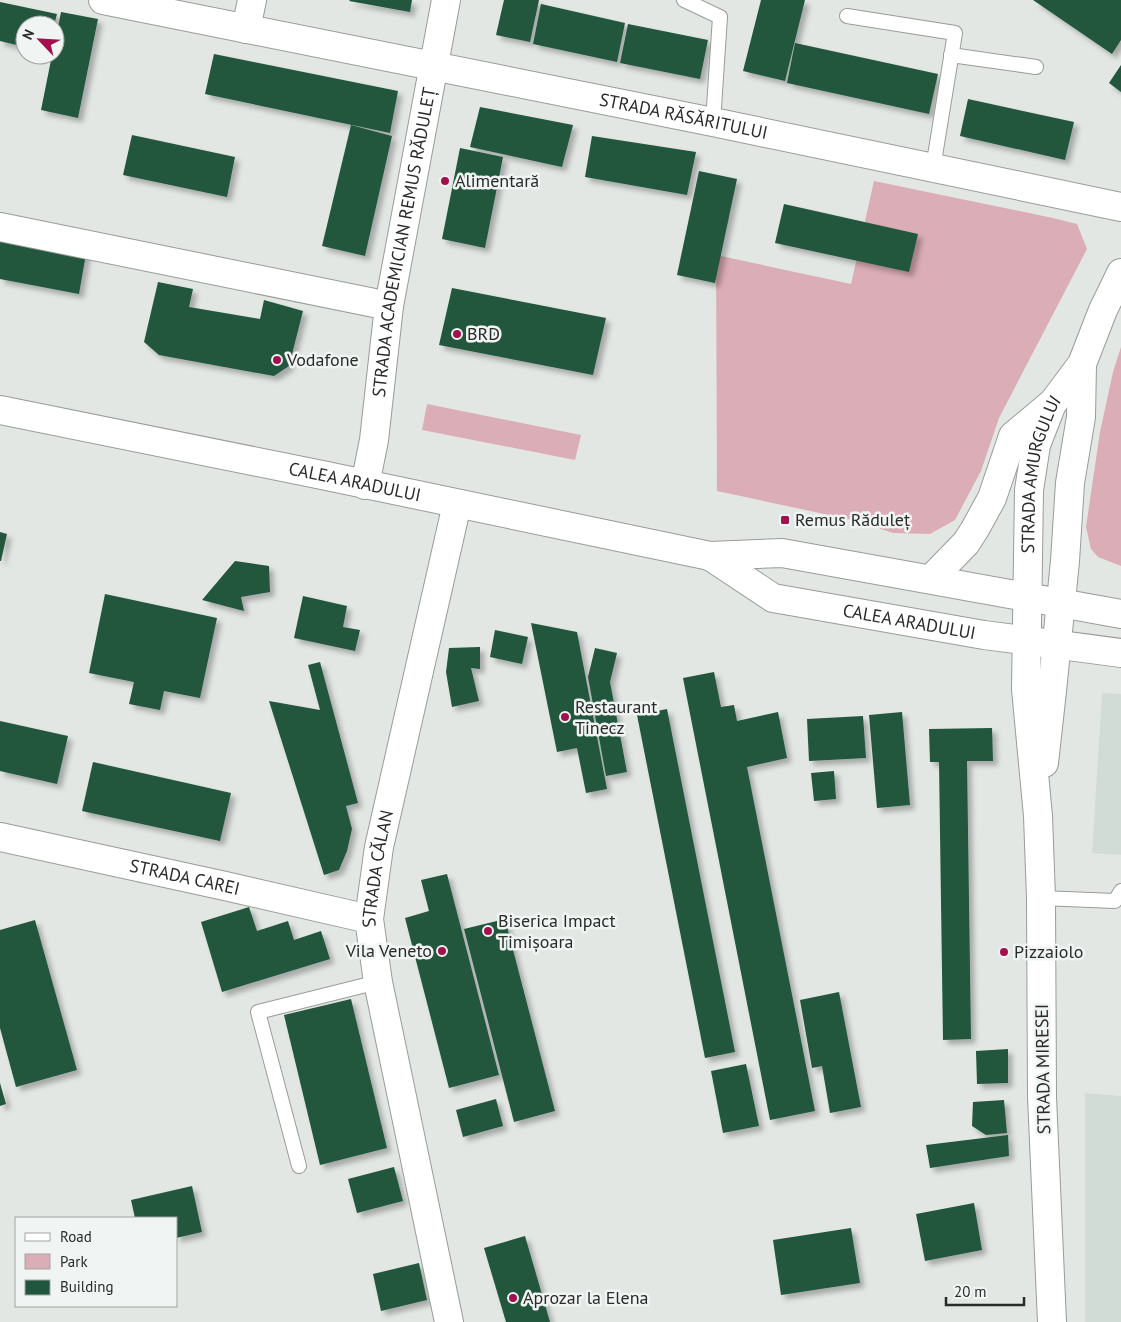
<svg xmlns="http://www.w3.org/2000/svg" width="1121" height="1322" viewBox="0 0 1121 1322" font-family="'PT Sans',sans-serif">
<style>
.built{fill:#d2dcd6}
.green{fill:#dbadb6}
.building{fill:#21563e;filter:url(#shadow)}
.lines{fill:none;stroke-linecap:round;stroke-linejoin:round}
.service-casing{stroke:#989c99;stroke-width:16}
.minor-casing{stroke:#989c99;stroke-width:30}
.primary-casing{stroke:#989c99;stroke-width:30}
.service{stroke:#fff;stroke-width:14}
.minor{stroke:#fff;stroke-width:28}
.primary{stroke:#fff;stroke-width:28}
.poi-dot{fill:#a4104d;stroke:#f0f4f2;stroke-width:2}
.labels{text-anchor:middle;stroke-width:5;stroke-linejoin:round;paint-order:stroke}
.street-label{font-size:18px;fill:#292b2a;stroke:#f0f4f2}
.poi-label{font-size:18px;fill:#292b2a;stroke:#f0f4f2;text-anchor:start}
</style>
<defs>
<filter id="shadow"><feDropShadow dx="4.5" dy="4.5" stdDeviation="2.5" flood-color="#0004"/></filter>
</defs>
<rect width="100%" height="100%" fill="#e3e7e4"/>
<g class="built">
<polygon points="1102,693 1121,694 1121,855 1092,853"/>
<polygon points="1085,1093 1121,1096 1121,1322 1085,1322"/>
</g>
<g class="green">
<polygon points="874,181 1053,218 1077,224 1087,249 999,418 981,471 955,520 930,534 893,533 857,521 717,491 716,255 851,284"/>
<polygon points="1121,347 1121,566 1098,557 1091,549 1086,527 1100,432 1113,372"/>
<polygon points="427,404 581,435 575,460 422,430"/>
</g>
<g class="building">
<polygon points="350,0 412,0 410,12 349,1"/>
<polygon points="504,0 539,0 530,42 496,35"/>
<polygon points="761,0 805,0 785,81 743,71"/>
<polygon points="1033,0 1121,0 1121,40 1112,54"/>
<polygon points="0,2 57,14 54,25 25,25 25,47 0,41"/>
<polygon points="541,4 625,23 617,62 533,44"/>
<polygon points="61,12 98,19 78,118 41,110 52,55 55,55 55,42"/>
<polygon points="628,24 708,40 700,79 620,63"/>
<polygon points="795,43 938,74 929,114 787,83"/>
<polygon points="214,54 398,91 390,133 205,94"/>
<polygon points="1121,65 1121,92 1109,83"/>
<polygon points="968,99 1074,122 1065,160 960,136"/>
<polygon points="480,107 573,125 562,167 470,147"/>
<polygon points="351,125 392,136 365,256 322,246"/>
<polygon points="132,135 235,157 227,197 123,175"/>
<polygon points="592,136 696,152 687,195 585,177"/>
<polygon points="460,148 503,157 485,248 442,239"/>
<polygon points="699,171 737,179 715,283 677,275"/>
<polygon points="784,204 918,234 909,272 775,243"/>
<polygon points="0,232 87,248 79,294 0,279"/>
<polygon points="158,282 193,289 189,307 260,319 264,300 303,311 289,366 274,376 159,355 144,342"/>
<polygon points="452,288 606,318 593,375 439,345"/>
<polygon points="0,532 7,534 1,561 0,561"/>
<polygon points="235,561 269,566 270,592 241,597 244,611 202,600"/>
<polygon points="105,594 217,618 200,698 164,691 160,710 129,704 134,682 89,673"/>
<polygon points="303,596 347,606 343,627 360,630 355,651 294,638"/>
<polygon points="531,623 577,632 607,789 586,793 577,748 557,752"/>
<polygon points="495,630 528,637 522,664 490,657"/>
<polygon points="480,647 480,669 471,668 479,701 452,707 446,672 449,648"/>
<polygon points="595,648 617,653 610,682 627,772 606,776 588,677"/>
<polygon points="320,662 358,803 346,806 352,829 347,851 339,870 324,875 269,701 320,710 308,665"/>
<polygon points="714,672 721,707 734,705 737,721 778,712 787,758 747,767 815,1111 770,1120 683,678"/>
<polygon points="667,709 735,1052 705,1058 637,715"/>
<polygon points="902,712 910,805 877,808 869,715"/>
<polygon points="863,716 866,758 809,761 807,719"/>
<polygon points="0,721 68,736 57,784 0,771"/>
<polygon points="992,728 993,761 967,761 971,1039 943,1040 939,762 930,762 929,729"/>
<polygon points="93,762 231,793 220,841 82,811"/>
<polygon points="834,771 836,799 814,801 811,773"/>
<polygon points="447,874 499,1075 449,1088 405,918 429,911 421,880"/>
<polygon points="249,907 257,931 288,921 294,940 321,931 330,959 222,992 201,922"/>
<polygon points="505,919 555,1111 514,1122 464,929"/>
<polygon points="35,920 77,1070 16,1087 0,1028 0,930"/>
<polygon points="839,992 861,1107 830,1113 822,1066 812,1068 800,1000"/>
<polygon points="351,999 387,1148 320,1165 284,1015"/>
<polygon points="1008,1049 1008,1083 977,1084 976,1051"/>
<polygon points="746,1064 759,1126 723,1133 711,1071"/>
<polygon points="0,1083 6,1104 0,1106"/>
<polygon points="496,1099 503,1126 463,1137 456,1110"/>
<polygon points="1004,1100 1007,1133 986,1135 972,1126 973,1102"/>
<polygon points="1008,1135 1009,1156 930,1168 926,1145"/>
<polygon points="394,1167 403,1201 357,1213 348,1179"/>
<polygon points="192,1186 202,1232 176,1238 176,1218 135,1218 131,1200"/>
<polygon points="974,1203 982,1250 925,1261 916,1214"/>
<polygon points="851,1228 860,1283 781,1295 773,1240"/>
<polygon points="525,1236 550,1322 506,1322 484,1248"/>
<polygon points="419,1263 427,1300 381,1311 373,1274"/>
</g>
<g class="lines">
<g class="service-casing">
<g id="service">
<polyline points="684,0 720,17 713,122"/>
<polyline points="847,16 955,33 933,168"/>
<polyline points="951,55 1036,67"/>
<polyline points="1041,898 1115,901 1121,891"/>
<polyline points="299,1166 258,1012 378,982"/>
</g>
</g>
<g class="minor-casing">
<g id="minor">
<path id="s1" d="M 103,0 L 713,122 L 1121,207"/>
<polyline points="246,29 252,0"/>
<polyline points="0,227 389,306"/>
<path id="s2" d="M 365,485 L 374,440 L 389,306 L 446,0"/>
<path id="s3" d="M 0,837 L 225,886 L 369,919"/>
<path id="s4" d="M 449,1322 L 378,982 L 369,919 L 379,847 L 457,504"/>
</g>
</g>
<g class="primary-casing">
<g id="primary">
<path id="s5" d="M 0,410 L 322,475 L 710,556 L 782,553 L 1121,614"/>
<path id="s6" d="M 710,556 L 773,598 L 984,635 L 1121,653"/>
<polyline points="931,579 966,543 975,529 992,498 1013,436 1050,405"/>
<polyline points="1044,763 1052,691 1065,561 1070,483 1081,417 1082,364"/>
<path id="s7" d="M 1052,1322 L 1042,1097 L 1041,898 L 1038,816 L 1026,689 L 1029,490 L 1036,445 L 1052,404 L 1082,364 L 1103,310 L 1121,273"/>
</g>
</g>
<use href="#service" class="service"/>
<use href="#minor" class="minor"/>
<use href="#primary" class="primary"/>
</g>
<g class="poi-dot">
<circle cx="445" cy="181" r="5"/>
<circle cx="457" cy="334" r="5"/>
<circle cx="277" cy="360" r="5"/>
<rect x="780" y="515" width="10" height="10" rx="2.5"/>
<circle cx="565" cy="717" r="5"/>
<circle cx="488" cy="931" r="5"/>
<circle cx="442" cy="951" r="5"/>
<circle cx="1004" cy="952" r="5"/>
<circle cx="513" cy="1298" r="5"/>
</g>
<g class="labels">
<g class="street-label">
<text dy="6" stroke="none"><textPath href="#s1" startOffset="592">STRADA RĂSĂRITULUI</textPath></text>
<text dy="6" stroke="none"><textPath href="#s2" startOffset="246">STRADA ACADEMICIAN REMUS RĂDULEȚ</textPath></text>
<text dy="6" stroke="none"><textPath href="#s7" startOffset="850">STRADA AMURGULUI</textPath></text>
<text dy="6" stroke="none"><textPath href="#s5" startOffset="362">CALEA ARADULUI</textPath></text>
<text dy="6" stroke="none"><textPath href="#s6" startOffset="214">CALEA ARADULUI</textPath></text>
<text dy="6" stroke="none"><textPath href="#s4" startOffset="462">STRADA CĂLAN</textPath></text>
<text dy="6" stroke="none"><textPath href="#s3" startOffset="189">STRADA CAREI</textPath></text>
<text transform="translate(1043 1069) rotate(-91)" y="6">STRADA MIRESEI</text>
</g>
<g class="poi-label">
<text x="455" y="187">Alimentară</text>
<text x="467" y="340">BRD</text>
<text x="287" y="366">Vodafone</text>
<text x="795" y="526">Remus Răduleț</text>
<text x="575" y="713">Restaurant<tspan x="575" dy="21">Tinecz</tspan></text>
<text x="498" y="927">Biserica Impact<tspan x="498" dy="21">Timișoara</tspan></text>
<text x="432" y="957" text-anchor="end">Vila Veneto</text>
<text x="1014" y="958">Pizzaiolo</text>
<text x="523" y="1304">Aprozar la Elena</text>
</g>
</g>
<rect x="15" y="1217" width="162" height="90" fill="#f0f4f2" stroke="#a0a4a2"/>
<rect x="25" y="1233" width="25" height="8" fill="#ffffff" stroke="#a0a4a2"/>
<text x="60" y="1242" font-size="15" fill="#292b2a">Road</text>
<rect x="25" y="1254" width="25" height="15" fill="#dbadb6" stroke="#a0a4a2"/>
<text x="60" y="1267" font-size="15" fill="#292b2a">Park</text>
<rect x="25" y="1280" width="25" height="15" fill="#21563e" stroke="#a0a4a2"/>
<text x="60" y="1292" font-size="15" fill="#292b2a">Building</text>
<g transform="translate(40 40) rotate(295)"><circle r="24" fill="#f0f4f2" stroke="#a0a4a2"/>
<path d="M0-4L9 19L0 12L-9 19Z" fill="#a4104d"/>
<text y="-8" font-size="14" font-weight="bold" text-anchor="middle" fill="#292b2a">N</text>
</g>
<path d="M946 1297v8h78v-8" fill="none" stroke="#292b2a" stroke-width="2.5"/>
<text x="954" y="1297" font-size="15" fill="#292b2a" stroke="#f0f4f2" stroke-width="4" paint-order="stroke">20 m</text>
</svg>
